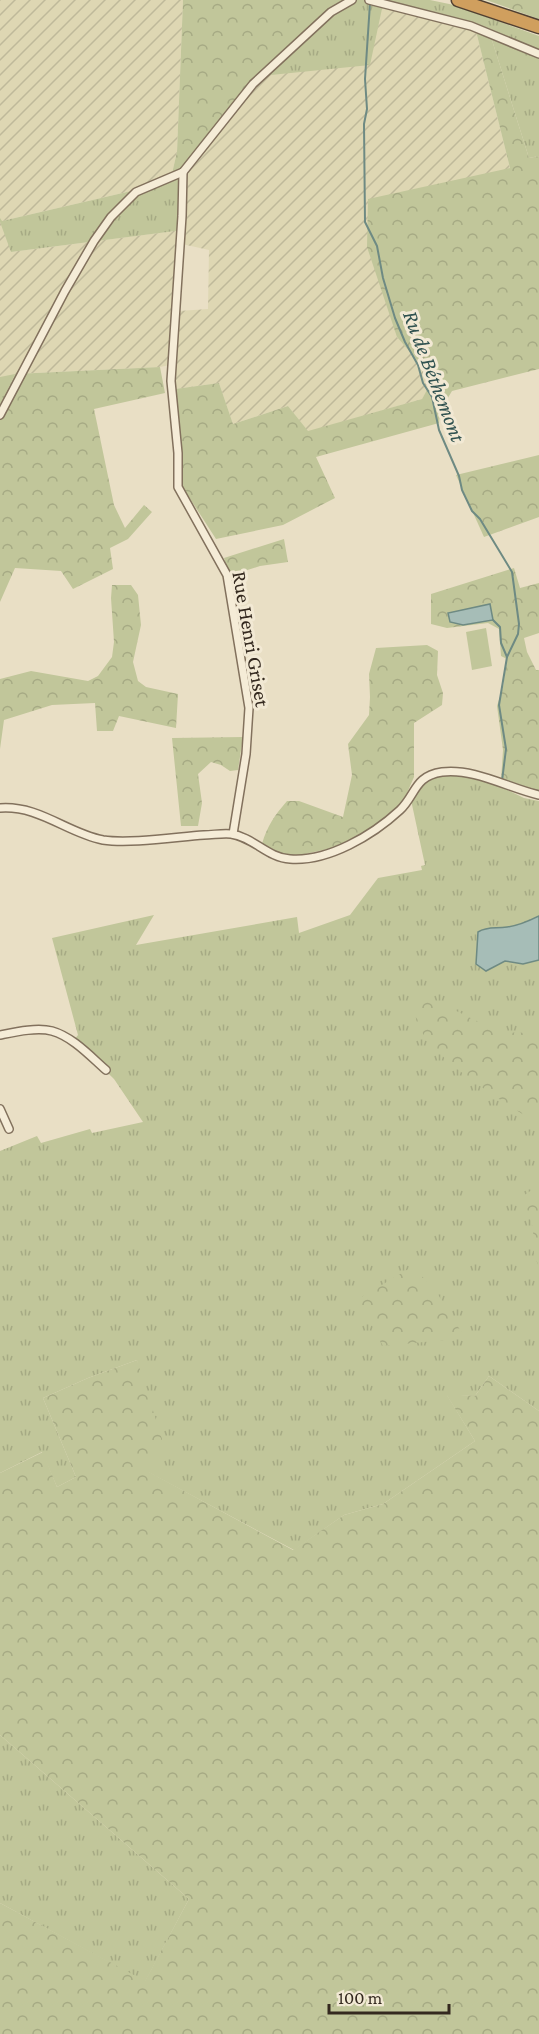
<svg xmlns="http://www.w3.org/2000/svg" width="539" height="2034" viewBox="0 0 539 2034" font-family="'Crimson Pro',serif">
<style>
.farmland{fill:url(#farmland-furrows);fill-rule:evenodd}
.grass{fill:url(#grass-tufts)}
.forest{fill:url(#forest-crowns)}
.park{fill:#c1c69a}
.water{fill:#a6bdb7;stroke:#6e8a83;stroke-width:1.5}
.lines{fill:none;stroke-linecap:round;stroke-linejoin:round}
.stream{stroke:#6e8a83;stroke-width:2}
.street-casing{stroke:#82715d;stroke-width:10}
.highway-casing{stroke:#514031;stroke-width:15}
.street{stroke:#f5ecd7;stroke-width:7}
.highway{stroke:#d09f5e;stroke-width:12}
.labels{text-anchor:middle;stroke-width:6;stroke-linejoin:round;paint-order:stroke}
.street-label{font-size:21px;fill:#34291f;stroke:#f2e9d4}
.water-label{font-size:22px;font-style:italic;fill:#305250;stroke:#f2e9d4}
</style>
<defs>
<pattern id="farmland-furrows" width="10" height="10" patternUnits="userSpaceOnUse" patternTransform="scale(1.5)"><rect width="10" height="10" fill="#ded7b3"/><path d="M-1 1l2-2M0 10L10 0M9 11l2-2" fill="none" stroke="#bfb99a"/></pattern>
<pattern id="grass-tufts" width="24" height="20" patternUnits="userSpaceOnUse" patternTransform="scale(1.5)"><rect width="24" height="20" fill="#c1c69a"/><path d="M3 7l-1-3M5 7V3M7 7l1-3M15 17l-1-3M17 17v-4M19 17l1-3" fill="none" stroke="#a6aa84"/></pattern>
<pattern id="forest-crowns" width="20" height="18" patternUnits="userSpaceOnUse" patternTransform="scale(1.5)"><rect width="20" height="18" fill="#c1c69a"/><path d="M2 6a3 3 0 1 1 6 0M12 15a3 3 0 1 1 6 0" fill="none" stroke="#a6aa84"/></pattern>
</defs>
<rect width="100%" height="100%" fill="#e9dfc5"/>
<path class="farmland" d="M 0,0 L 183,0 L 177,152 L 170,182 L 2,221 L 11,252 L 182,230 L 185,175 L 261,76 L 382,4 L 476,31 L 510,168 L 397,337 L 434,379 L 422,399 L 308,432 L 288,406 L 233,424 L 219,383 L 175,389 L 175,364 L 160,367 L 15,374 L 0,406 ZM 182,244 L 209,250 L 208,309 L 179,311 Z"/>
<g class="grass">
<polygon points="349,0 430,0 454,5 539,36 539,156 529,158 491,37 383,4 370,65 261,76"/>
<polygon points="185,175 183,230 11,252 0,222 0,218 2,221 170,182"/>
<polygon points="15,374 0,406 0,377"/>
<polygon points="443,772 477,775 524,798 539,801 539,1411 489,1376 475,1396 447,1395 475,1441 383,1504 344,1515 294,1550 148,1472 137,1360 88,1378 43,1398 76,1477 57,1487 42,1452 0,1473 0,1151 37,1136 41,1143 90,1129 92,1133 143,1122 114,1079 74,1040 78,1035 52,938 154,915 136,945 297,917 299,933 350,915 378,878 422,870 421,866 425,865 411,800 420,787"/>
<polygon points="0,1735 189,1899 145,1982 0,1903"/>
</g>
<g class="forest">
<polygon points="183,0 349,0 261,76 185,175 170,182 177,152"/>
<polygon points="486,0 539,0 539,19"/>
<polygon points="476,31 491,37 529,158 539,156 539,369 452,391 440,411 439,423 316,457 335,498 283,525 216,539 176,477 175,389 219,383 233,424 288,406 308,431 422,399 433,379 397,337 367,247 368,199 510,168"/>
<polygon points="160,367 165,393 94,409 114,505 125,528 144,505 152,512 128,539 110,548 113,569 73,589 61,571 15,568 0,602 0,406 15,374"/>
<polygon points="539,455 539,517 484,537 456,475"/>
<polygon points="284,539 288,562 260,566 229,576 224,558"/>
<polygon points="514,568 520,588 539,583 539,633 524,638 527,652 536,670 539,670 539,791 501,780 503,750 497,706 503,687 507,659 501,656 499,629 488,623 447,628 431,624 431,594"/>
<polygon points="112,585 131,585 138,595 141,625 133,662 138,681 146,687 178,694 176,728 119,716 113,731 97,731 95,703 52,705 4,720 0,749 0,679 31,671 88,681 98,676 112,657 114,642 111,598"/>
<path d="M 427,645 L 438,651 L 437,675 L 443,693 L 442,705 L 414,723 L 414,777 L 400,809 L 351,844 L 300,855 L 280,855 L 262,844 C 267,826 275,815 287,801 L 299,801 L 343,817 L 352,775 L 348,744 L 369,715 L 370,697 L 369,674 L 376,648 Z"/>
<polygon points="243,737 238,770 230,771 221,765 211,762 198,774 202,803 198,826 181,826 172,738"/>
<path d="M 428,997 L 497,1031 L 518,1033 L 539,1031 L 539,1128 L 533,1121 C 499,1098 434,1061 417,1023 C 415,1016 415,1007 414,1000 Z"/>
<polygon points="539,1185 539,1267 534,1255 533,1228 523,1196"/>
<polygon points="412,1267 434,1288 465,1338 383,1346 358,1299"/>
<polygon points="137,1360 162,1439 149,1472 293,1550 344,1515 383,1504 475,1441 446,1394 475,1396 489,1376 539,1411 539,2034 0,2034 0,1903 145,1981 189,1899 0,1735 0,1473 43,1452 57,1487 76,1477 43,1398 88,1378"/>
</g>
<polygon class="park" points="486,628 492,666 472,670 466,632"/>
<g class="water">
<polygon points="490,604 493,620 463,625 450,622 448,613"/>
<path d="M 539,916 L 539,960 L 523,964 L 505,961 L 486,971 L 476,964 L 478,932 C 488,926 496,929 507,927 C 518,926 529,921 539,916 Z"/>
</g>
<g class="lines">
<g class="stream">
<polyline points="370,3 365,79 367,109 364,124 365,222 377,246 383,278 395,318 405,342 418,365 423,383 432,397 439,430 459,476 462,490 472,511 480,519 512,572 519,624 518,634 507,657 499,705 506,749 502,781"/>
<polyline points="493,620 500,627 501,643 507,657"/>
</g>
<g class="street-casing">
<g id="street">
<polyline points="369,0 471,26 539,54"/>
<polyline points="183,172 182,216 171,381 178,453 178,487 227,575 249,708 246,754 233,834"/>
<polyline points="0,415 65,291 94,241 111,217 136,192 183,172 253,84 331,12 352,0"/>
<path d="M 0,808 C 39,805 67,833 103,840 C 130,844 176,837 204,835 C 213,835 222,833 231,834 C 253,837 268,858 290,859 C 328,862 373,835 400,810 C 416,795 414,776 442,772 C 475,768 508,788 539,795"/>
<path d="M 0,1035 C 15,1032 37,1027 52,1031 C 73,1037 90,1056 106,1070"/>
<polyline points="0,1109 9,1129"/>
</g>
</g>
<g class="highway-casing">
<polyline id="highway" points="458,0 539,27"/>
</g>
<use href="#street" class="street"/>
<use href="#highway" class="highway"/>
</g>
<g class="labels">
<g class="street-label">
<text transform="translate(251 639) rotate(80)" y="7">Rue Henri Griset</text>
</g>
<g class="water-label">
<text transform="translate(435 376) rotate(69)" y="8">Ru de Béthemont</text>
</g>
</g>
<path d="M329 2004v9h120v-9" fill="none" stroke="#34291f" stroke-width="3"/>
<text x="338" y="2004" font-size="18" fill="#34291f" stroke="#f2e9d4" stroke-width="4.5" paint-order="stroke">100 m</text>
</svg>
